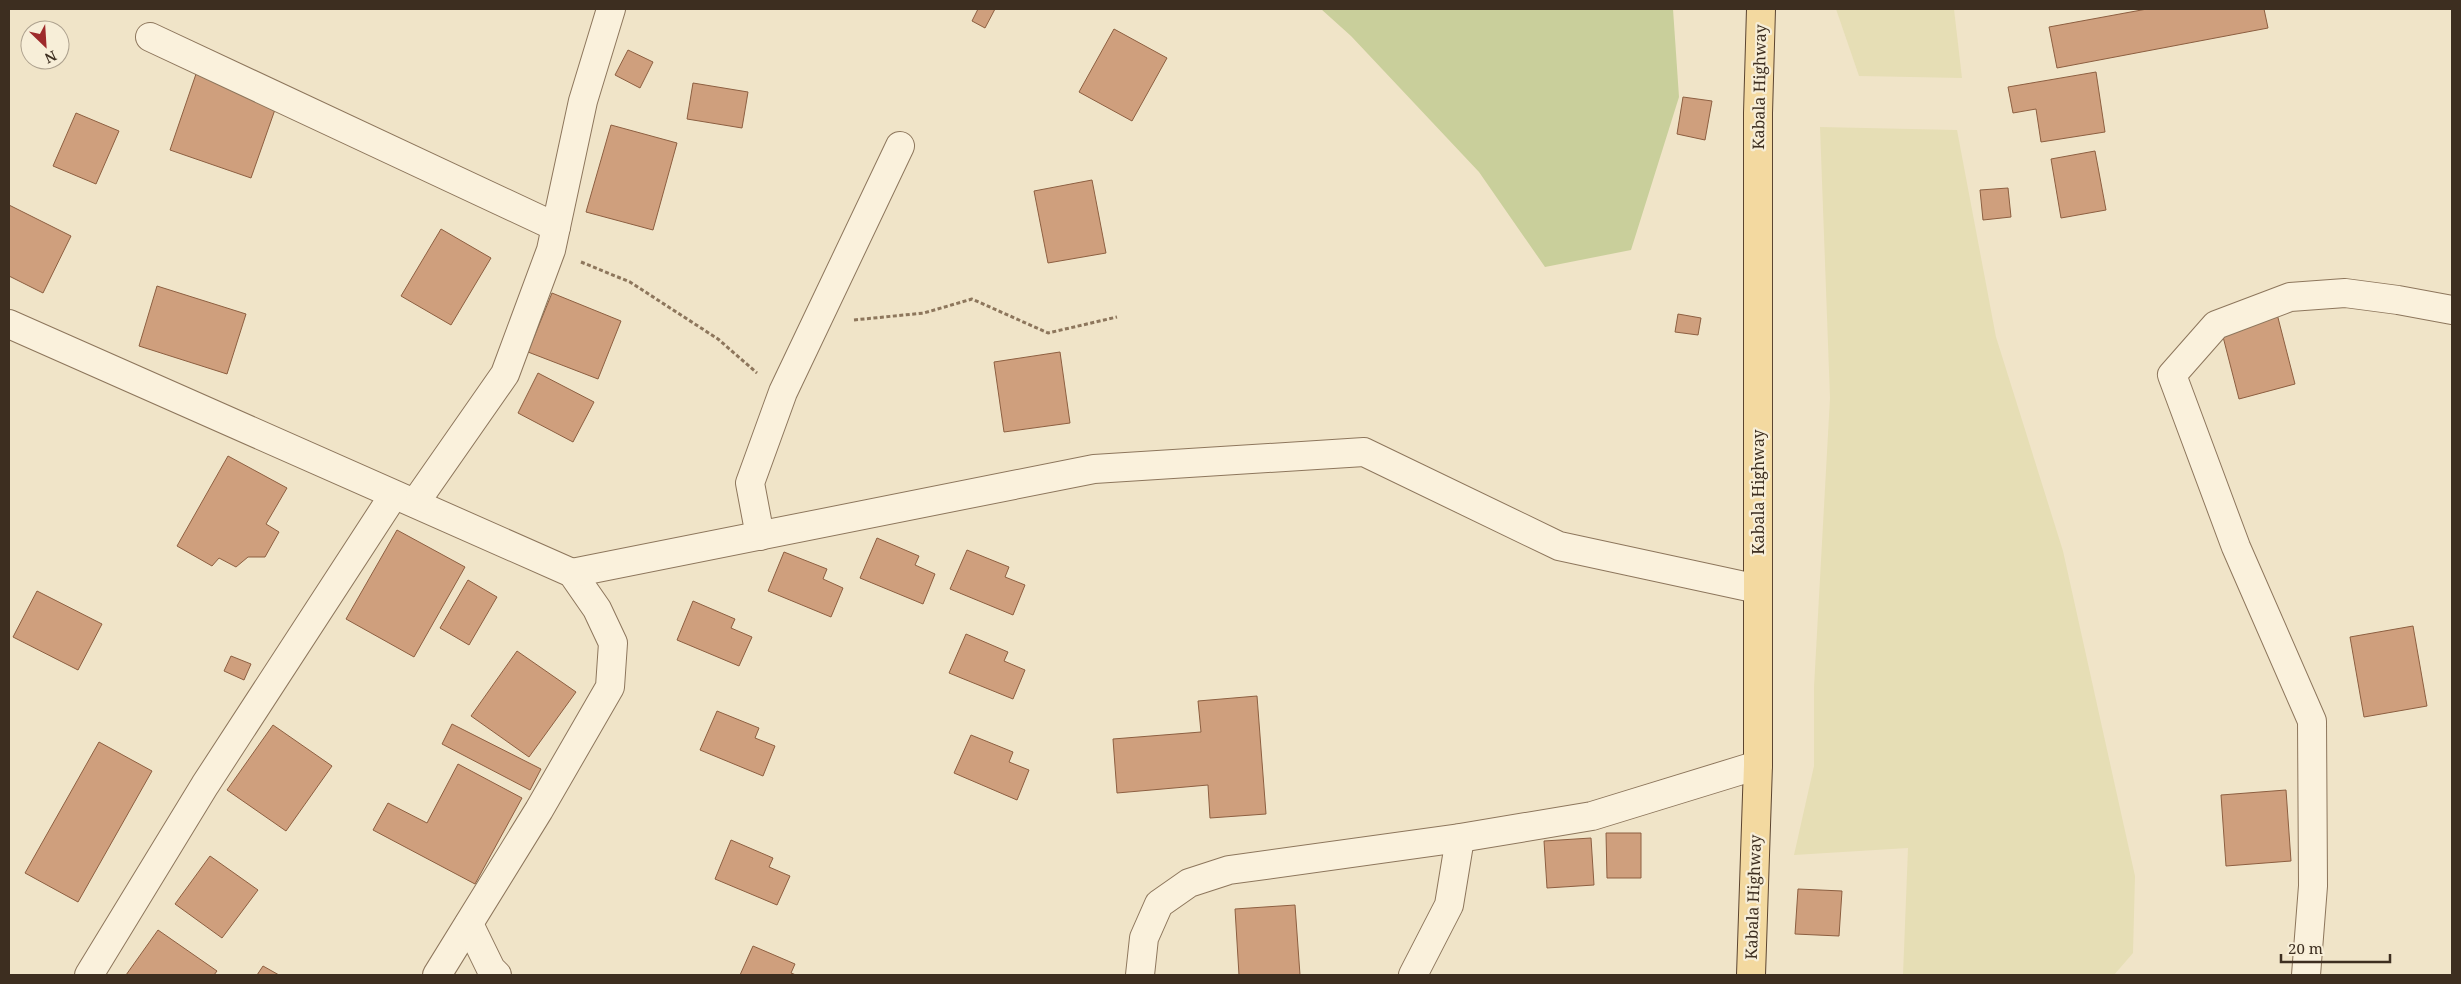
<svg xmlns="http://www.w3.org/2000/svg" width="2461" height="984" viewBox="0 0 2461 984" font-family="'Noto Serif',serif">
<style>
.farmland{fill:#e6deb5}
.green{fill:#c9cf9b}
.building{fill:#cf9f7d;stroke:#8d5f41}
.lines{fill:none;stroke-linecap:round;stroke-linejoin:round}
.minor-casing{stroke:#8d765c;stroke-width:30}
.major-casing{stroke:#5b4430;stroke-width:30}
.path{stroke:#8d765c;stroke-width:3;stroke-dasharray:4 2.5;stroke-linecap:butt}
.minor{stroke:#faf1dc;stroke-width:28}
.major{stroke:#f3d9a0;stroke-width:28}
.labels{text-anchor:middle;stroke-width:4.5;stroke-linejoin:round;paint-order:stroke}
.street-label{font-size:16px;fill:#3d2e20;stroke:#f7eed8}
</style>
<rect width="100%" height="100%" fill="#f0e4c8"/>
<g class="farmland">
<polygon points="1836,9 1954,9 1962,78 1859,76"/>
<polygon points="1820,127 1957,130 1996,337 2063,551 2135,876 2133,953 2114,975 1903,975 1908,848 1794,855 1814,766 1814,687 1830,398"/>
</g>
<polygon class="green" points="1321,9 1673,9 1679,97 1631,250 1545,267 1479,172 1351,36"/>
<g class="building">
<polygon points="978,9 995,9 985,28 972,21"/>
<polygon points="2147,9 2264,9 2268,28 2057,68 2049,27"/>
<polygon points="1114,29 1167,58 1132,121 1079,92"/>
<polygon points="628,50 653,62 640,88 615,75"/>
<polygon points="2096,72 2105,132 2041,142 2036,109 2013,113 2008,87"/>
<polygon points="196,74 278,101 251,178 170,150"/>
<polygon points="693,83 748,92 742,128 687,119"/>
<polygon points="1683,97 1712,101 1705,140 1677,134"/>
<polygon points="76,113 119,131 96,184 53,166"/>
<polygon points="611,125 677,143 653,230 586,212"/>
<polygon points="2095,151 2106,210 2061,218 2051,159"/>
<polygon points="1092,180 1106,253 1048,263 1034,191"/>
<polygon points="2008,188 2011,217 1983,220 1980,190"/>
<polygon points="9,205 71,236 43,293 9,276"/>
<polygon points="441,229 491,258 451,325 401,296"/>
<polygon points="157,286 246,314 227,374 139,346"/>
<polygon points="552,293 621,321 598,379 528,352"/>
<polygon points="2276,310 2295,384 2239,399 2220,325"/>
<polygon points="1678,314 1701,318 1698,335 1675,332"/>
<polygon points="1060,352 1070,423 1004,432 994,362"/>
<polygon points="538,373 594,402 573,442 518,413"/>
<polygon points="228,456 287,488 266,524 279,532 265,557 248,557 236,567 219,558 212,566 177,546"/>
<polygon points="397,530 465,567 414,657 346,619"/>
<polygon points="877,538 919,556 915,565 935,574 923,604 860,578"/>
<polygon points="967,550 1009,567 1005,577 1025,585 1013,615 950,589"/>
<polygon points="784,552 827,569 823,579 843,588 831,617 768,591"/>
<polygon points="468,580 497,597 469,645 440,628"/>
<polygon points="37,591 102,624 78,670 13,637"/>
<polygon points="693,601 735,619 731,628 752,637 739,666 677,640"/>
<polygon points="2413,626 2427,706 2364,717 2350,637"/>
<polygon points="966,634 1008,652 1004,661 1025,670 1013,699 949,673"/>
<polygon points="517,651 576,692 529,757 471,716"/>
<polygon points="231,656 251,664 244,680 224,671"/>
<polygon points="1257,696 1266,814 1210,818 1208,785 1117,793 1113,739 1201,732 1198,701"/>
<polygon points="717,711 759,728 755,738 775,746 763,776 700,750"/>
<polygon points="452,724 541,769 530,790 442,744"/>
<polygon points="273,725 332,766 286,831 227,790"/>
<polygon points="971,735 1013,752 1009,762 1029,770 1017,800 954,773"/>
<polygon points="99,742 152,771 78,902 25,873"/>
<polygon points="458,764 522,798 475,884 373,830 388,803 427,823"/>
<polygon points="2286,790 2291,861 2226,866 2221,795"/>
<polygon points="1606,833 1641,833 1641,878 1607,878"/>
<polygon points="1591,838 1594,885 1547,888 1544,841"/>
<polygon points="731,840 773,858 769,867 790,876 777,905 715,879"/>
<polygon points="210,856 258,890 222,938 175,904"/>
<polygon points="1798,889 1842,891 1839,936 1795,934"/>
<polygon points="1295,905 1300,975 1239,975 1235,909"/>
<polygon points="158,930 217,971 214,975 126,975"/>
<polygon points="753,946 795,964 791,973 796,975 740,975"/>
<polygon points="263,966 279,975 257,975"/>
</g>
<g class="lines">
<g class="minor-casing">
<g id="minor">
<polyline points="150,37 556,227"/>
<polyline points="9,324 572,573 597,609 613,643 610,687 539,810 437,975"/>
<polyline points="415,503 505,374 551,250 583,101 611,9"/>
<polyline points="760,536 750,483 783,392 900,146"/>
<polyline points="572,573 1094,469 1364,452 1559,546 1758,589"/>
<polyline points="469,924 491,969 497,975"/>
<polyline points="89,975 205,785 393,496"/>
<polyline points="1140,975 1144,938 1159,904 1189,883 1229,870 1460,838 1592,816 1758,765"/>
<polyline points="1413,975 1449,905 1460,838"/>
<polyline points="2306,975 2313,886 2312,721 2236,547 2172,375 2216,325 2290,297 2345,293 2398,300 2452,310"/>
</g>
</g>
<g class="major-casing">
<polyline id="major" points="1751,975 1758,765 1758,113 1761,9"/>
</g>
<g class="path">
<polyline points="581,262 630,282 718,339 757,373"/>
<polyline points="854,320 924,313 972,299 1048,333 1117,317"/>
</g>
<use href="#minor" class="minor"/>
<use href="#major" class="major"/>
</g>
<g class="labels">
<g class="street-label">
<text transform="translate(1759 87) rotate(-89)" y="6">Kabala Highway</text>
<text transform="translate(1758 492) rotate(-90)" y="6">Kabala Highway</text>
<text transform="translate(1753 897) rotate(-88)" y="6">Kabala Highway</text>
</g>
</g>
<rect width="2461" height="984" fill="none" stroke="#3d2e20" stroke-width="20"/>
<g transform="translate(45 45) rotate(155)"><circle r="24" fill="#f7eed8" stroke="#ada18e"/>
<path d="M0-4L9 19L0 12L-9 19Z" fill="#9e2a2b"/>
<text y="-8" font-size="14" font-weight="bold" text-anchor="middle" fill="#3d2e20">N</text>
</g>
<path d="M2281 954v8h109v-8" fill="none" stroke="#3d2e20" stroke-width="2.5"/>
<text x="2288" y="954" font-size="15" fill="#3d2e20" stroke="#f7eed8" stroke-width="4" paint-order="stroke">20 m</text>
</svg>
